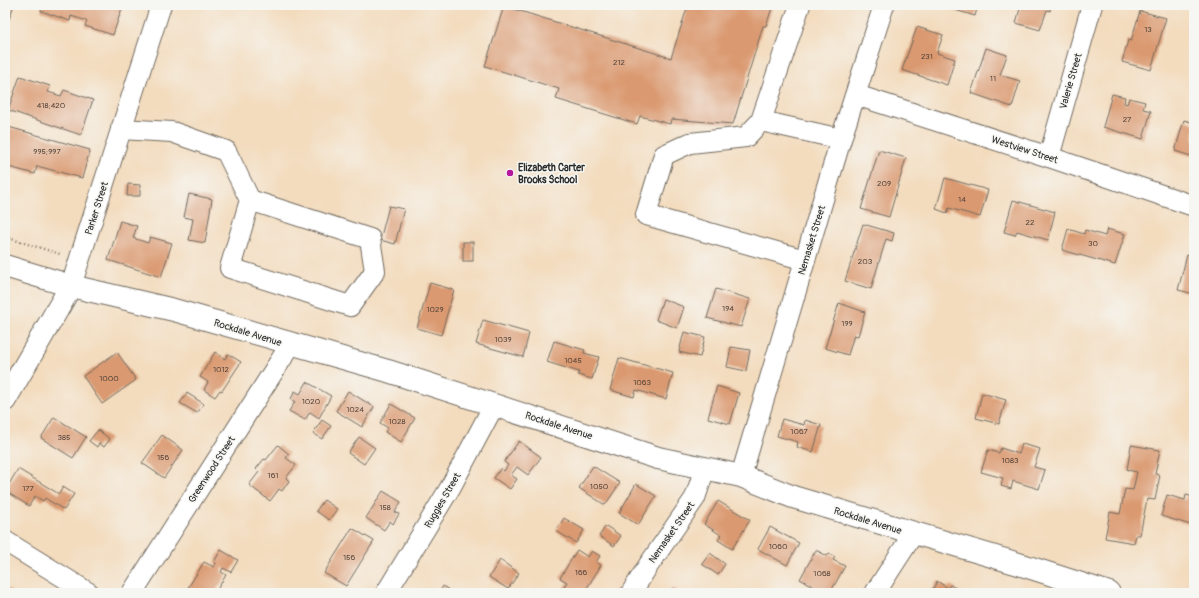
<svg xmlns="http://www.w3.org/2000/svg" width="1199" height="598" viewBox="0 0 1199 598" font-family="Pangolin,sans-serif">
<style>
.building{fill:#da996f}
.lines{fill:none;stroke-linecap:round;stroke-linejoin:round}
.minor-casing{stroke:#71695e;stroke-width:22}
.major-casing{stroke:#71695e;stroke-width:24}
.path{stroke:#71695e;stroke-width:2.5;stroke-dasharray:1 3;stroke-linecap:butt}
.minor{stroke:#fff;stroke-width:20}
.major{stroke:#fff;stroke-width:22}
.poi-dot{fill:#b5179e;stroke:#f6f6f2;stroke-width:1.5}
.labels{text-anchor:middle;stroke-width:3;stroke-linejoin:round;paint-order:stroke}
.number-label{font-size:8px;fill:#57463c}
.street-label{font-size:10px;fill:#2b2b2b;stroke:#f6f6f2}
.poi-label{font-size:10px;font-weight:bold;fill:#2b2b2b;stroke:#f6f6f2;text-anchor:start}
</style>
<rect width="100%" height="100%" fill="#f6f6f2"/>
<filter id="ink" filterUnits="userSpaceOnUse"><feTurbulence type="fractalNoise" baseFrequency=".025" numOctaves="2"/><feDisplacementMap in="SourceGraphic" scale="8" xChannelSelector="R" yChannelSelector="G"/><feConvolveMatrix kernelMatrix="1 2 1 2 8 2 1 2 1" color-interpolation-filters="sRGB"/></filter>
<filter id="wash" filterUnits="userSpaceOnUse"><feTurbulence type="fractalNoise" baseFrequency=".012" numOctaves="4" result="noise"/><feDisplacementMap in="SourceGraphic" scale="16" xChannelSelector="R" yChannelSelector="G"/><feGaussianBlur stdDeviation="0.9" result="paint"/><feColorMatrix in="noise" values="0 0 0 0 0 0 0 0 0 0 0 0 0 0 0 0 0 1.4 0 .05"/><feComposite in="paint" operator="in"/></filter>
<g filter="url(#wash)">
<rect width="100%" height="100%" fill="#f3dbbd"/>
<g id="blocks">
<g class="building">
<polygon points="5,5 14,5 6,28 5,27"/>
<polygon points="43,5 123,5 113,35 85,26 87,21 71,16 70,21 41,11"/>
<polygon points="688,5 773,5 766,26 763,26 733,124 671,119 670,124 640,116 637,124 556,99 559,89 485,66 504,6 671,58"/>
<polygon points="946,5 978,5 975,16 945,7"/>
<polygon points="1021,5 1051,5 1050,11 1047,10 1040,30 1016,23"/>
<polygon points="1140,11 1166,18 1151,70 1122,62 1128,40 1131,41"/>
<polygon points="917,27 943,35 937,53 955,59 947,85 902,70"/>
<polygon points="986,48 1007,55 1000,75 1020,81 1012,107 971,93"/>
<polygon points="20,76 50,86 48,92 61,96 64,90 93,100 81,135 8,110"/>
<polygon points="1112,94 1125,97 1124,103 1127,104 1129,98 1145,102 1143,109 1151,111 1143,139 1103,127"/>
<polygon points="1184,120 1194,123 1194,157 1175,151"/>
<polygon points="5,126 90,150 82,178 37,166 35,174 5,166 9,153 5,152"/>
<polygon points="879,150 906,158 889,217 861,209"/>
<polygon points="945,178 988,190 980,217 949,208 947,213 936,209"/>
<polygon points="128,184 140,185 140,196 127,196"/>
<polygon points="189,194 212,199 205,243 189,240 193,219 184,217"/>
<polygon points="1013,200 1055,212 1048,240 1017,231 1015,235 1004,232"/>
<polygon points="389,206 404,209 395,244 380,240"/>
<polygon points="120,221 137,226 133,238 148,243 150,237 172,243 161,277 108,260"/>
<polygon points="863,224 894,233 892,241 886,239 871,289 845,281"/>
<polygon points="1068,229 1084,234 1085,230 1105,236 1107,229 1125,234 1115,265 1062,250"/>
<rect x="463" y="242" width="10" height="19"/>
<polygon points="1187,255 1194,256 1194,294 1178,290"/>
<polygon points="430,283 454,290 441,335 417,328"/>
<polygon points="716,289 750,299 741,327 707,318"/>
<polygon points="663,299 684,307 677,328 656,320"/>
<polygon points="839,303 865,312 858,336 854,335 848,355 825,348"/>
<polygon points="483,320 529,333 523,357 476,344"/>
<polygon points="684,332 705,337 700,357 679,352"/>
<polygon points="554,341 585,350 584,353 599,357 592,379 578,375 579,372 547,362"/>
<polygon points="731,347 750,350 746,371 727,367"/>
<polygon points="117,352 136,380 102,404 83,376"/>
<polygon points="215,352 225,359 228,354 241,362 222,391 220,390 215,397 204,390 208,382 200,377"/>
<polygon points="619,358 673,373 666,399 636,390 634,397 610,390"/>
<polygon points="307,382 331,396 319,418 310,412 305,420 289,411 295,402 291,399 295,391 300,394"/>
<polygon points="717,386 739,393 730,424 708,418"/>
<polygon points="348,391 374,407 362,427 336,411"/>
<polygon points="187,393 204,404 197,413 180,403"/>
<polygon points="982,393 1006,400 999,424 976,418"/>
<polygon points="391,404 415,418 401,442 385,432 388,428 380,423"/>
<polygon points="54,417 86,437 73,458 41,438"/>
<polygon points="782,419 804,425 805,420 821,425 813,452 797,447 798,442 777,436"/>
<polygon points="322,420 331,426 322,439 313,433"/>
<polygon points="98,430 110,439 104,447 99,443 97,447 89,441"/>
<polygon points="162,435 183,450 164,478 142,463"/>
<polygon points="359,437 375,448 364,464 348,453"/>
<polygon points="519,441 541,457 528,475 517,467 511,475 517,479 510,489 494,478 501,468 504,471 508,465 504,462"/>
<polygon points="1022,444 1040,449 1034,467 1045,470 1039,489 1013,481 1011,489 1001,486 1003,478 981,472 988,450 999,453 1001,448 1019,454"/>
<polygon points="278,445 289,454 286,458 296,465 286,478 289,481 282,491 279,489 270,501 249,485 259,472 256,469 264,459 266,460"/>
<polygon points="1131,445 1160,450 1155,474 1160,475 1155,500 1147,499 1140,535 1136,535 1134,543 1105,538 1110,512 1120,514 1125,489 1133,490 1137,472 1127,470"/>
<polygon points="593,466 620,483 605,505 579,488"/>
<polygon points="18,469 59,494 63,487 74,494 64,510 45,498 43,501 35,496 29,506 5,491"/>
<polygon points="636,484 656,496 638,525 619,513"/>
<polygon points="383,491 401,502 395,512 399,514 393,524 390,521 384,530 366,518"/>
<polygon points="1167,495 1185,500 1186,495 1194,497 1194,526 1161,516"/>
<polygon points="324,500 337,509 329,520 316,511"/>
<polygon points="718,501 750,520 732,549 718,540 721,535 704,524"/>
<polygon points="564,518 584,530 576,543 556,531"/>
<polygon points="606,526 621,536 614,546 599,536"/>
<polygon points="770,527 799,543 787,565 758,549"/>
<polygon points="352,528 374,541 346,586 324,573"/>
<polygon points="221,550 238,560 231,572 223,568 221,572 226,575 215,593 190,593 186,591 204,562 214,567 216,563 214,562"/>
<polygon points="577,550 588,557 592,551 600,556 596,562 601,565 584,593 579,590 577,593 563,593 561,592 567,582 560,578"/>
<polygon points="816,550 827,556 829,553 835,557 833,560 845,566 830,593 825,593 800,579"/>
<polygon points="710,553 725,564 718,575 702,564"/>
<polygon points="500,560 519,573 508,589 489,577"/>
<polygon points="937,581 948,588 950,585 956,588 954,592 957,593 931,593"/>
<polygon points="443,586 453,593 439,593"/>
<polygon points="5,587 14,593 5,593"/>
<polygon points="673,588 681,593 671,593"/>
</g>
</g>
</g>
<g filter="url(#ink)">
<use href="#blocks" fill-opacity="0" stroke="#71695e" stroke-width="1"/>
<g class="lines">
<g class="minor-casing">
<g id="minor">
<polyline points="800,5 761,121 746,137 690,143 664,155 646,215 805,260"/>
<polyline points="856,95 1049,157 1194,206"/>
<polyline points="761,121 841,139"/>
<polyline points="121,129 172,132 226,151 250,200 370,239 375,271 350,306 230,268 250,200"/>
<polyline points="1049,157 1092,5"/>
<polyline points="71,286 161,5"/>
<polyline points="741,476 841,139 884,5"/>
<polyline points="5,541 89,593"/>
<polyline points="132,593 291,344"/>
<polyline points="386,593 450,488 494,405"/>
<polyline points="631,593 648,566 695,498 705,468"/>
<polyline points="875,593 913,534"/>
</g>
</g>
<g class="major-casing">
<g id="major">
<polyline points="5,266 71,286 174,310 388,371 658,458 741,476 793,497 1022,565 1109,593"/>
<polyline points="5,400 71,286"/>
</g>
</g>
<polyline class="path" points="5,237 60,254"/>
<use href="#minor" class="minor"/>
<use href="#major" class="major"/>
</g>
</g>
<circle class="poi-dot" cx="510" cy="173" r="4"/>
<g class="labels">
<g class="number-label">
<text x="1148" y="32">13</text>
<text x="927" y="59">231</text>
<text x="619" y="65">212</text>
<text x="993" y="81">11</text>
<text x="51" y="108">418;420</text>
<text x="1127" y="122">27</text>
<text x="47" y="154">995;997</text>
<text x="884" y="186">209</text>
<text x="962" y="202">14</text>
<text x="1030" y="225">22</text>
<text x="1093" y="246">30</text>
<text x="865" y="264">203</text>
<text x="728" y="311">194</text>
<text x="435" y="312">1029</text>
<text x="847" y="326">199</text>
<text x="503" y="342">1039</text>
<text x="573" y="363">1045</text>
<text x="221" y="372">1012</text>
<text x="109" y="381">1000</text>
<text x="642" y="385">1063</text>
<text x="311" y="404">1020</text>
<text x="355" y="412">1024</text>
<text x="397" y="424">1028</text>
<text x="799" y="434">1067</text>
<text x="64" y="440">385</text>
<text x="163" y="460">156</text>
<text x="1010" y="463">1083</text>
<text x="273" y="478">161</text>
<text x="599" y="489">1050</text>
<text x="28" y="491">177</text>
<text x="385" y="510">158</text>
<text x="778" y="549">1060</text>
<text x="349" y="560">156</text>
<text x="581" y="575">166</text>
<text x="822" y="576">1068</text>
</g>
<g class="street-label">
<text transform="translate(1070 81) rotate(-74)" y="4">Valerie Street</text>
<text transform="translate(1025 149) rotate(18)" y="4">Westview Street</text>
<text transform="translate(96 208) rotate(-72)" y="4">Parker Street</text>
<text transform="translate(811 240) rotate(-73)" y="4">Nemasket Street</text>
<text transform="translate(248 332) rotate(17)" y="4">Rockdale Avenue</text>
<text transform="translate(559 425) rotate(18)" y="4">Rockdale Avenue</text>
<text transform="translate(211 469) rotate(-57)" y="4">Greenwood Street</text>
<text transform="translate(442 500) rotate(-60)" y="4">Ruggles Street</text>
<text transform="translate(868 520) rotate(17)" y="4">Rockdale Avenue</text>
<text transform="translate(671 532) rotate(-55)" y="4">Nemasket Street</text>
</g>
<g class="poi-label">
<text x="518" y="171">Elizabeth Carter<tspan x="518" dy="12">Brooks School</tspan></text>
</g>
</g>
<rect width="1199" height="598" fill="none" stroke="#f6f6f2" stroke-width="20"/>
</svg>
